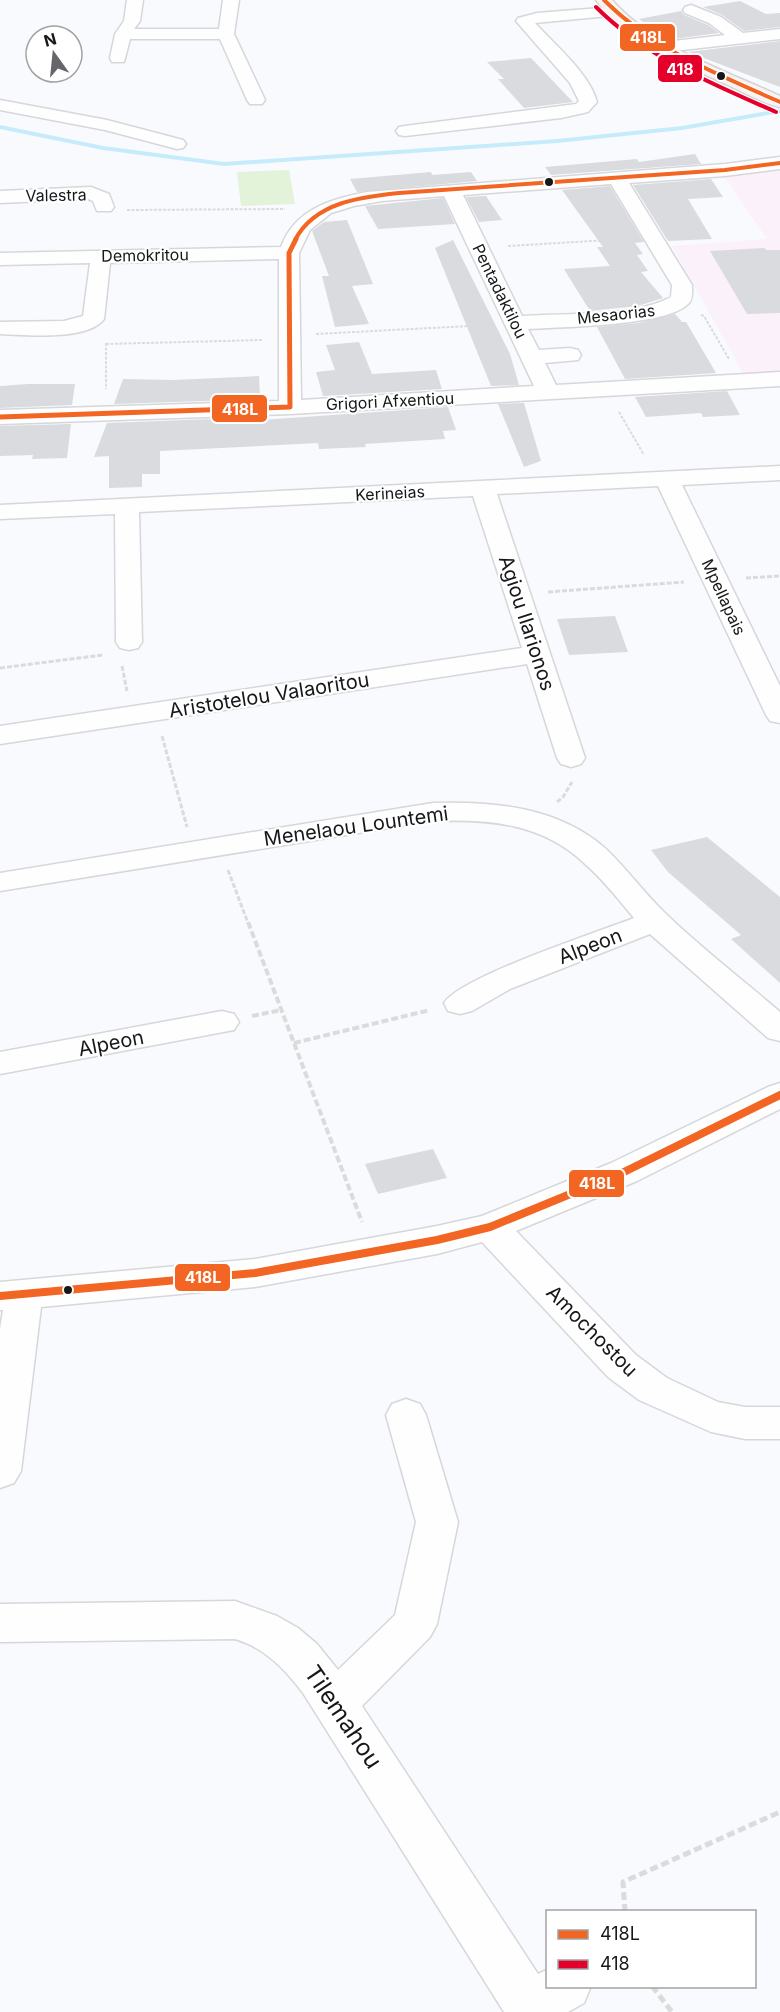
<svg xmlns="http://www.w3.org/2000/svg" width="780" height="2012" viewBox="0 0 780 2012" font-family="Inter,sans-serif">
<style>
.education{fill:#faf1fb}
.green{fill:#e3f3da}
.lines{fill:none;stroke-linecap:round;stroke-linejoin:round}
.stream{fill:#c6ebfb;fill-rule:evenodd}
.building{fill:#dadbde}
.minor-casing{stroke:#d5d7da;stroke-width:3}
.major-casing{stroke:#d2d4d5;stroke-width:3}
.path-far3{stroke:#dbdbdc;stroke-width:2;stroke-dasharray:3 1.5;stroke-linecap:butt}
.path-far2{stroke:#dbdbdc;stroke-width:3;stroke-dasharray:5 2;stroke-linecap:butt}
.path-far1{stroke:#dbdbdc;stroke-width:4;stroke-dasharray:7 3;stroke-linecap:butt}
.path{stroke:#dbdbdc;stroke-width:5;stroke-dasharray:8 4;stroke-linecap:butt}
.minor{fill:#fefeff;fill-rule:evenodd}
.major{fill:#f8f2f3;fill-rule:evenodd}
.bus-1-far2-casing{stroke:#fff;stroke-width:6}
.bus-1-far1-casing{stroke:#fff;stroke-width:8}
.bus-1-casing{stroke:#fff;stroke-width:13}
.bus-2-casing{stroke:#fff;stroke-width:6}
.bus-1-far2{stroke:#f26522;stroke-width:4}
.bus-1-far1{stroke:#f26522;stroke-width:5}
.bus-1{stroke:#f26522;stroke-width:8}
.bus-2{stroke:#e4002b;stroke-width:4}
.bus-dot{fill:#151719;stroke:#fff;stroke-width:2}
.labels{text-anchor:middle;stroke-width:4.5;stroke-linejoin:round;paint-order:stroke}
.far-street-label{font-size:16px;fill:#151719;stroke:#fff}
.street-label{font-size:20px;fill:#151719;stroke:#fff}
.near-street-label{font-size:24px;fill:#151719;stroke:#fff}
.line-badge{stroke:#fff;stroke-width:2}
.badge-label{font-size:16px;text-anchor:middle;font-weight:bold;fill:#fff}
</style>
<rect width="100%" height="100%" fill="#f8fafd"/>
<polygon class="education" points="780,168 780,372 744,375 672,246 767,239 724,176"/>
<polygon class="green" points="289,170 295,204 241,206 237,172"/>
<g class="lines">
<polygon class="stream" points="780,109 780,113 682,130 557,143 224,166 103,150 0,129 0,125 103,146 224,162 557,139 682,126"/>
</g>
<g class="building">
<polygon points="740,1 766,14 780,13 780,27 744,31 722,15 703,7"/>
<polygon points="681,11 684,15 708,25 719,33 666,40 639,19"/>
<polygon points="780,41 780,87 688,52"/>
<polygon points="531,58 573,102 524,108 498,79 504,79 487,62"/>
<polygon points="695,154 701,164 551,175 545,167 637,159 639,162"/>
<polygon points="431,172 432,175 471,172 477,181 357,192 350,179"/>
<polygon points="711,179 723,197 688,199 712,239 668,241 633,185"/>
<polygon points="610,186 644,242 635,243 643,254 637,255 648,271 641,272 663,298 638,306 590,311 564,269 610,266 597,247 603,247 562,190"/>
<polygon points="486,196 502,220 479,222 466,197"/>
<polygon points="443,198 455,224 378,229 365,206"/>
<polygon points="347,220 373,284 352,286 369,324 335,327 322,276 329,276 312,231 324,222"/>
<polygon points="453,240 510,354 519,385 491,386 435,248"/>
<polygon points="765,248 766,250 780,250 780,313 747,314 710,251"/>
<polygon points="675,314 682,322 686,322 716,373 625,379 597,327 638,323"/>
<polygon points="359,342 372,374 436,370 442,389 323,396 316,372 335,370 326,345"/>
<polygon points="259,376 260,399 114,404 123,379 174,380"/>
<polygon points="28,384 75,384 72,405 0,408 0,386"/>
<polygon points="727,391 740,415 703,417 701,413 646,417 635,397"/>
<polygon points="524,403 541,461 524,467 498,404"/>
<polygon points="448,407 456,430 443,431 445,439 365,444 366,447 319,449 318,443 160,451 160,474 142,474 142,487 109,488 109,456 94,457 107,423 261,417 261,420"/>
<polygon points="71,424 67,458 32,459 33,455 0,456 0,426"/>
<polygon points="615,616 628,652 569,655 557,619"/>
<polygon points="707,837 780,897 780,983 731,939 741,935 668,872 651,850"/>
<polygon points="433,1149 447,1178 378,1194 365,1164"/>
</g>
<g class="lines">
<g class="minor-casing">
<g id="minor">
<polygon points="127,0 143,0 140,21 134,29 219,29 223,0 239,0 234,34 265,100 262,104 250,104 247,100 220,39 130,39 124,62 112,62 110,58 115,34 124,21"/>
<polygon points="691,5 721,17 743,33 780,29 780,39 665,52 659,50 657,47 659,44 665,42 725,35 709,23 685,13 683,10 685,7"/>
<path d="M 613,7 L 619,9 L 621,12 L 619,15 L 535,23 C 554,44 590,74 597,102 L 588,112 L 561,118 L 405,136 L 399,135 L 396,131 L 399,127 L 405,126 L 576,104 L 579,101 L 570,83 L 516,21 L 518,18 L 537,13 Z"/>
<polygon points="0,100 107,120 183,140 186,144 183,148 177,149 105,130 0,110"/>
<path d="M 780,157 L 780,169 L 725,176 L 629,183 L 692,285 C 692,291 693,299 689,303 C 670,326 560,327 528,329 L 539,350 L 570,348 L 578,350 L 581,355 L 578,360 L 545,363 L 556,385 L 780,372 L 780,386 L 290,414 L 0,424 L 0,410 L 279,401 L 279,259 L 110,263 L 104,319 C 88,341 25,335 0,334 L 0,322 L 64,321 L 83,316 L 90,263 L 0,265 L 0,253 L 281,247 C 295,209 331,199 367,192 L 725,164 ZM 611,184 L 672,285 L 671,297 C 634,317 565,313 522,316 L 463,195 ZM 444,196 L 534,386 L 301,400 L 299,253 L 310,230 L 331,213 L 354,206 L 382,201 Z"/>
<polygon points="91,187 109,194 114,207 111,211 97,211 93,201 88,199 0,203 0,191"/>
<polygon points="780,466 780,480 682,485 780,686 780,723 770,721 766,715 658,486 497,494 585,758 581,764 571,767 561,764 557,758 527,664 0,744 0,726 522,648 473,496 139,512 142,642 138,648 129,650 120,648 116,642 115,514 0,519 0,505"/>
<path d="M 433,803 C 494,801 559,807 606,849 C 627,869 644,893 665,913 C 701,948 742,979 780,1012 L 780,1041 L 768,1038 L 650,934 L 510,989 L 472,1011 L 460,1014 L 448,1011 L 444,1003 C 460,977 598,932 634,918 C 618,899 603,879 584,863 C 542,823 489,819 433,821 L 0,891 L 0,873 Z"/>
<polygon points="222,1011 234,1014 239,1022 234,1030 0,1074 0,1052"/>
<polygon points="780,1083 780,1109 637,1181 516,1231 636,1355 667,1378 718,1402 745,1407 780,1407 780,1439 745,1439 711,1432 639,1400 608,1377 482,1242 437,1254 255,1287 41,1307 21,1471 14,1483 0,1488 0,1329 3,1310 0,1310 0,1282 255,1259 437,1226 482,1216 611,1163 768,1087"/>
<path d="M 406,1399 L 420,1404 L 426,1415 L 458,1522 L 437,1624 L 430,1637 L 362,1706 L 538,1974 L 548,1969 L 548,1986 L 591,1986 L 584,2003 L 568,2012 L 504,2012 L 303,1693 C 285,1669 265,1648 235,1639 L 0,1642 L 0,1604 L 235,1601 L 277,1616 L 298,1628 L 317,1644 L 338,1670 L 395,1615 L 416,1522 L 386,1415 L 392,1404 Z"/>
</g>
</g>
<g class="major-casing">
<path id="major" d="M 596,0 L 612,0 C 652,46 726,71 780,96 L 780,107 C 762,103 745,93 728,85 C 683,64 626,42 596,0 Z"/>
</g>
<g class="path-far3">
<polyline points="127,210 285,209"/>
<polyline points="508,246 626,239"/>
<polyline points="701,315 704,316 729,359"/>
<polyline points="316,334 488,325"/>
<polyline points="106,343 106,389"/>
<polyline points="106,344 262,340"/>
<polyline points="619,412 644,455"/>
</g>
<g class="path-far2">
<polyline points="746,578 780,576"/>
<polyline points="548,592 684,582"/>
<polyline points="122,666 127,691"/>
<polyline points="0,668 103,655"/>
<polyline points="162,736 187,827"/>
<polyline points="557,802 563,797 572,782"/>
<polyline points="228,870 248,923"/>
</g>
<g class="path-far1">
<polyline points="248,922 362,1222"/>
<polyline points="252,1016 281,1010"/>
<polyline points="294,1043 430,1010"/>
</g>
<g class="path">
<polyline points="625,1912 623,1882 780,1812"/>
<polyline points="652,1986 672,2012"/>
</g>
<use href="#minor" class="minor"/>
<use href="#major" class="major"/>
<g class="bus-1-far2-casing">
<g id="bus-1-far2">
<path d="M 604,0 C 654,50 717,74 780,102"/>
<path d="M 295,240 C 315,202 361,197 399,193 L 725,170 L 780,163"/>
</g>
</g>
<g class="bus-1-far1-casing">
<polyline id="bus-1-far1" points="0,417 290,407 289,253 296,239"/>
</g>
<g class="bus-1-casing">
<polyline id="bus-1" points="0,1296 255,1273 437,1240 490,1227 624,1172 780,1095"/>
</g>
<g class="bus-2-casing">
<path id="bus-2" d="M 596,7 C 647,58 711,83 776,112"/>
</g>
<use href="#bus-1-far2" class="bus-1-far2"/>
<use href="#bus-1-far1" class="bus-1-far1"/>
<use href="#bus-1" class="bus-1"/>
<use href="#bus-2" class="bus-2"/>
</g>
<g class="bus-dot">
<circle cx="721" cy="76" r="5"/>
<circle cx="549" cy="182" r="5"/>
<circle cx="68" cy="1290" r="5"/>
</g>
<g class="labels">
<g class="far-street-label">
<text transform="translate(56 195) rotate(-1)" y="6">Valestra</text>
<text transform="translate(145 255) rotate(-1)" y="6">Demokritou</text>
<text transform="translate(500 291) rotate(64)" y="6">Pentadaktilou</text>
<text transform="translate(616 314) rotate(-6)" y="6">Mesaorias</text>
<text transform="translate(390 401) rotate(-3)" y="6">Grigori Afxentiou</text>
<text transform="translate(390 493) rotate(-3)" y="6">Kerineias</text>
<text transform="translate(724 597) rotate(65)" y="6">Mpellapais</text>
</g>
<g class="street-label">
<text transform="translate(527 623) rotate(72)" y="7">Agiou Ilarionos</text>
<text transform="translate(269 695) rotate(-9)" y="7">Aristotelou Valaoritou</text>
<text transform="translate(356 826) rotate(-8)" y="7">Menelaou Lountemi</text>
<text transform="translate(590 946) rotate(-21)" y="7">Alpeon</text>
<text transform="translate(111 1043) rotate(-11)" y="7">Alpeon</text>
<text transform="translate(592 1331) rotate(45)" y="7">Amochostou</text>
</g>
<g class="near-street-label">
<text transform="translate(343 1717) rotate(56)" y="8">Tilemahou</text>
</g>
</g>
<g class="line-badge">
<rect x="619" y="23" width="57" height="29" rx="6" fill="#f26522"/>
<rect x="657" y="54" width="46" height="29" rx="6" fill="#e4002b"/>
<rect x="211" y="394" width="57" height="29" rx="6" fill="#f26522"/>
<rect x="568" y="1169" width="57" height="29" rx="6" fill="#f26522"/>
<rect x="174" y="1263" width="57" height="29" rx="6" fill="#f26522"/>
</g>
<g class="badge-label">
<text x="648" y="43">418L</text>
<text x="680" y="75">418</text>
<text x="240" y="415">418L</text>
<text x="597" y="1189">418L</text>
<text x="203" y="1283">418L</text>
</g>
<rect x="546" y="1910" width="210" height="78" fill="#ffffff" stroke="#a1a2a3" stroke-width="1.5"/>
<rect x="558" y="1930" width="30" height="9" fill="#f26522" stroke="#a1a2a3" stroke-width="1.5"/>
<text x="600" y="1940" font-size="18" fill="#151719">418L</text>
<rect x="558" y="1960" width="30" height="9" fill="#e4002b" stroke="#a1a2a3" stroke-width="1.5"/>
<text x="600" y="1970" font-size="18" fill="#151719">418</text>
<g transform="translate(54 54) rotate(345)"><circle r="28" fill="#ffffff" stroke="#a1a2a3" stroke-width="1.5"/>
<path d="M0-4.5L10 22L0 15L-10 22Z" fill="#646669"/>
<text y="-9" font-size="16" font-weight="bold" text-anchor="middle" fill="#151719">N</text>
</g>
</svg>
